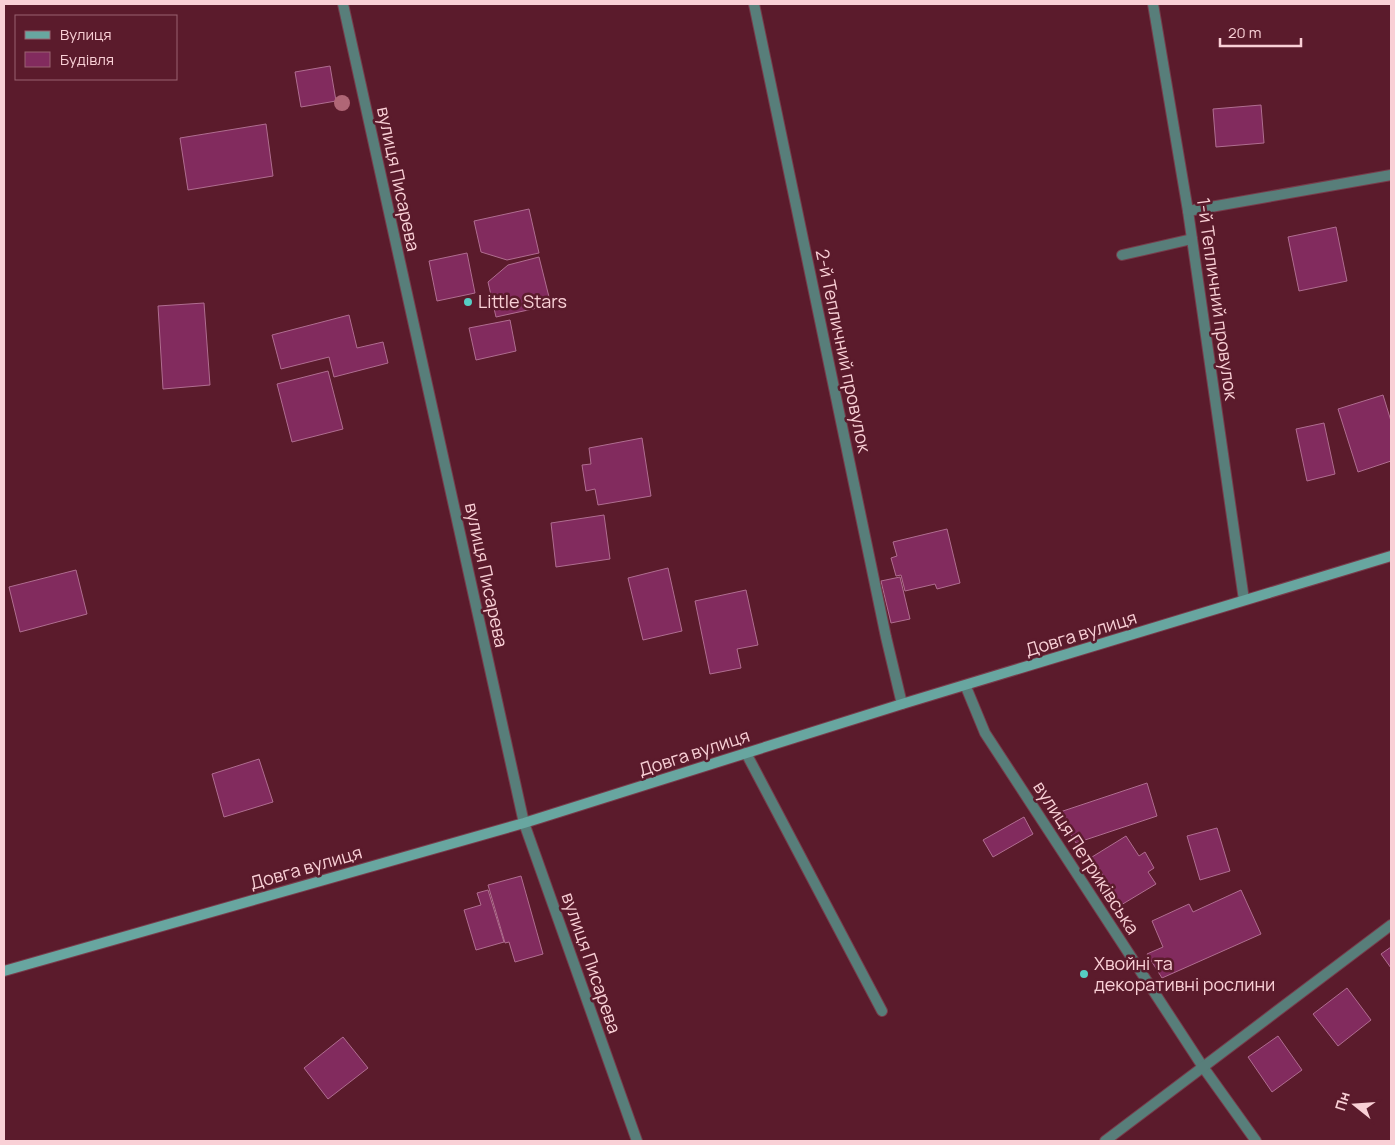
<svg xmlns="http://www.w3.org/2000/svg" width="1395" height="1145" viewBox="0 0 1395 1145" font-family="Manrope,sans-serif">
<style>
.building{fill:#822b5e;stroke:#b06d90}
.lines{fill:none;stroke-linecap:round;stroke-linejoin:round}
.lane-casing{stroke:#773c4b;stroke-width:12}
.street-casing{stroke:#773c4b;stroke-width:12}
.secondary-casing{stroke:#773c4b;stroke-width:12}
.lane{stroke:#587e7a;stroke-width:10}
.street{stroke:#587e7a;stroke-width:10}
.secondary{stroke:#68a6a0;stroke-width:10}
.tree{fill:#b06676}
.poi-dot{fill:#56cec4;stroke:#5b1b2c;stroke-width:2}
.labels{text-anchor:middle;stroke-width:5;stroke-linejoin:round;paint-order:stroke}
.street-label{font-size:18px;fill:#f9d0d6;stroke:#5b1b2c}
.poi-label{font-size:18px;fill:#f9d0d6;stroke:#5b1b2c;text-anchor:start}
</style>
<rect width="100%" height="100%" fill="#5b1b2c"/>
<g class="building">
<polygon points="330,66 336,101 301,107 295,72"/>
<polygon points="1261,105 1264,143 1216,147 1213,109"/>
<polygon points="266,124 273,176 188,190 180,138"/>
<polygon points="529,209 539,253 507,260 481,252 474,221"/>
<polygon points="1336,227 1347,281 1299,291 1288,237"/>
<polygon points="467,253 475,293 437,301 429,261"/>
<polygon points="539,257 551,305 496,317 488,282 508,265"/>
<polygon points="204,303 210,385 163,389 158,306"/>
<polygon points="349,315 357,348 383,342 388,363 334,377 329,357 281,369 272,335"/>
<polygon points="510,320 516,351 476,360 469,328"/>
<polygon points="328,371 343,429 292,442 277,384"/>
<polygon points="1383,395 1391,421 1391,461 1358,472 1338,409"/>
<polygon points="1324,423 1335,474 1307,481 1296,429"/>
<polygon points="642,438 651,496 598,505 595,489 586,491 582,465 591,464 589,448"/>
<polygon points="604,515 610,559 556,567 551,523"/>
<polygon points="947,529 960,583 937,589 935,584 905,591 901,575 896,576 891,558 897,556 893,542"/>
<polygon points="668,568 682,631 643,640 628,578"/>
<polygon points="76,570 87,614 20,632 9,587"/>
<polygon points="900,577 910,619 891,623 881,581"/>
<polygon points="746,590 758,645 737,649 741,668 710,674 695,601"/>
<polygon points="259,759 273,802 224,817 212,774"/>
<polygon points="1147,783 1157,816 1076,843 1057,813"/>
<polygon points="1024,817 1033,834 993,857 983,840"/>
<polygon points="1217,828 1230,871 1200,880 1187,836"/>
<polygon points="1126,836 1139,856 1145,852 1154,868 1148,872 1156,884 1121,905 1092,857"/>
<polygon points="521,876 543,954 515,962 509,942 505,943 488,885"/>
<polygon points="488,890 504,942 476,950 464,910 481,905 477,893"/>
<polygon points="1241,890 1261,934 1162,978 1147,954 1163,947 1152,921 1189,904 1193,912"/>
<polygon points="1391,947 1391,968 1381,954"/>
<polygon points="1347,988 1371,1020 1338,1046 1313,1014"/>
<polygon points="1278,1036 1302,1070 1272,1092 1248,1057"/>
<polygon points="343,1037 368,1068 328,1099 304,1068"/>
</g>
<g class="lines">
<g class="lane-casing">
<polyline id="lane" points="1122,255 1192,239"/>
</g>
<g class="street-casing">
<g id="street">
<polyline points="343,4 524,823 637,1141"/>
<polyline points="754,4 886,637 902,704"/>
<polyline points="1153,4 1188,211 1244,600"/>
<polyline points="1188,211 1391,175"/>
<polyline points="966,687 985,733 1203,1067 1256,1141"/>
<polyline points="746,753 882,1011"/>
<polyline points="1105,1141 1391,925"/>
</g>
</g>
<g class="secondary-casing">
<polyline id="secondary" points="4,971 524,823 902,704 1391,556"/>
</g>
<use href="#lane" class="lane"/>
<use href="#street" class="street"/>
<use href="#secondary" class="secondary"/>
</g>
<circle class="tree" cx="342" cy="103" r="8"/>
<g class="poi-dot">
<circle cx="468" cy="302" r="5"/>
<circle cx="1084" cy="974" r="5"/>
</g>
<g class="labels">
<g class="street-label">
<text transform="translate(398 179) rotate(78)" y="6">вулиця Писарева</text>
<text transform="translate(1217 299) rotate(82)" y="6">1-й Тепличний провулок</text>
<text transform="translate(843 351) rotate(78)" y="6">2-й Тепличний провулок</text>
<text transform="translate(486 575) rotate(78)" y="6">вулиця Писарева</text>
<text transform="translate(1081 634) rotate(-17)" y="6">Довга вулиця</text>
<text transform="translate(694 753) rotate(-18)" y="6">Довга вулиця</text>
<text transform="translate(1086 858) rotate(57)" y="6">вулиця Петриківська</text>
<text transform="translate(306 868) rotate(-16)" y="6">Довга вулиця</text>
<text transform="translate(591 963) rotate(71)" y="6">вулиця Писарева</text>
</g>
<g class="poi-label">
<text x="478" y="308">Little Stars</text>
<text x="1094" y="970">Хвойні та<tspan x="1094" dy="21">декоративні рослини</tspan></text>
</g>
</g>
<rect width="1395" height="1145" fill="none" stroke="#f9d0d6" stroke-width="10"/>
<rect x="15" y="15" width="162" height="65" fill="#5b1b2c" stroke="#9a6370"/>
<rect x="25" y="31" width="25" height="8" fill="#68a6a0" stroke="#9a6370"/>
<text x="60" y="40" font-size="15" fill="#f9d0d6">Вулиця</text>
<rect x="25" y="52" width="25" height="15" fill="#822b5e" stroke="#9a6370"/>
<text x="60" y="65" font-size="15" fill="#f9d0d6">Будівля</text>
<g transform="translate(1355 1105) rotate(287)" stroke="#5b1b2c" stroke-width="4" paint-order="stroke">
<path d="M0-4L9 19L0 12L-9 19Z" fill="#f9d0d6"/>
<text y="-8" font-size="14" font-weight="bold" text-anchor="middle" fill="#f9d0d6">Пн</text>
</g>
<path d="M1220 38v8h81v-8" fill="none" stroke="#f9d0d6" stroke-width="2.5"/>
<text x="1228" y="38" font-size="15" fill="#f9d0d6" stroke="#5b1b2c" stroke-width="4" paint-order="stroke">20 m</text>
</svg>
